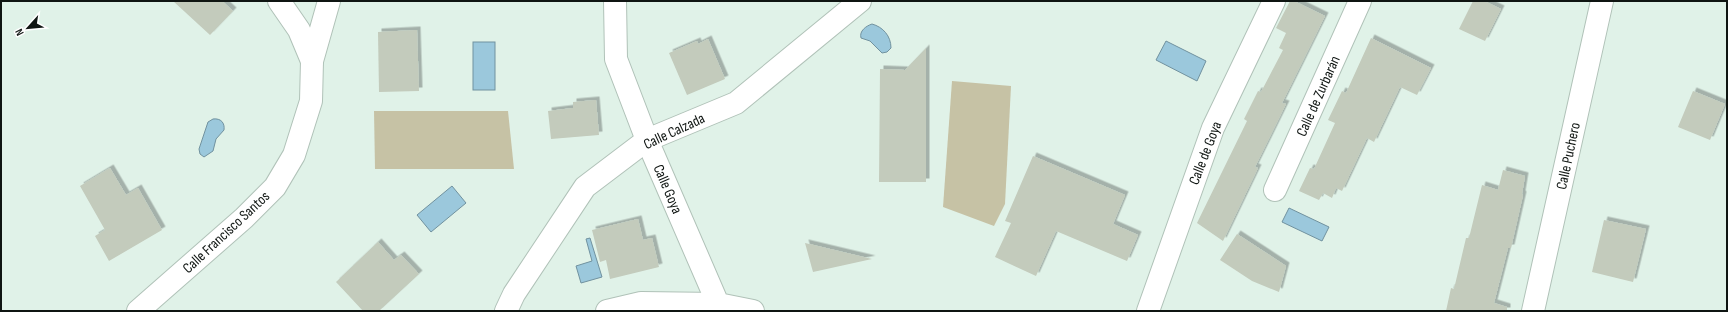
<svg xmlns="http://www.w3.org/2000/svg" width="1728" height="312" viewBox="0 0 1728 312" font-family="'Sofia Sans Condensed',sans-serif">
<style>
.green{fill:#c6c2a5}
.water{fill:#9bc8dc;stroke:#71929f}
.building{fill:#c3cbbc;filter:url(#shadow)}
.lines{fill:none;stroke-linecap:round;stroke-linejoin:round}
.minor-casing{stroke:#b0c2b8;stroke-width:24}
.minor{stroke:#fff;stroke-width:22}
.labels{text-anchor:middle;stroke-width:3;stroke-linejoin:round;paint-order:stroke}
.street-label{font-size:15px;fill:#0f1512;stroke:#fff}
</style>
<defs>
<filter id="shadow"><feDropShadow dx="3.5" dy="-3.5" stdDeviation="0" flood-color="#0004"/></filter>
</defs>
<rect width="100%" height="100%" fill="#e0f2e8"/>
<g class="green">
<polygon points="952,81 1011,86 1005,204 994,226 943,207"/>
<polygon points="374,111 508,111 514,169 375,169"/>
</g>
<g class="water">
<path d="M 872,24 C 883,27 891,36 891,48 L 887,52 L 882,53 L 870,41 L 861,38 C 859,31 866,26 872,24 Z"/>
<polygon points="1166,41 1206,61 1197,81 1156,60"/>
<rect x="473" y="42" width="22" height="48"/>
<path d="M 213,119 C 221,118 225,123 224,130 L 216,139 L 213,151 L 204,157 L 200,154 L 199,149 L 208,122 Z"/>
<polygon points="452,186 466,203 431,232 417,215"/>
<polygon points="1289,208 1329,227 1322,241 1282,222"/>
<polygon points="590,238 602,277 581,283 576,266 592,261 586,239"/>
</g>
<g class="building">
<polygon points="173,1 222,1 233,11 210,35"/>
<polygon points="1290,1 1294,1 1325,16 1282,103 1286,104 1255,167 1258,168 1223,241 1197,223 1247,121 1244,119 1258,91 1261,92 1283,50 1279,48 1286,33 1276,28"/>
<polygon points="1473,1 1484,1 1501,9 1485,41 1459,29"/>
<polygon points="417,30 419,91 379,92 378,32"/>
<polygon points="1371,38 1431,68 1417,95 1400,87 1374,142 1367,138 1342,191 1336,188 1332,198 1323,193 1319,200 1299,191 1310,168 1314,169 1335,123 1328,120 1342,91 1346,93"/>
<polygon points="708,39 725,79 687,95 669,53 697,41 698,44"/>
<polygon points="926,48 926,182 879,182 880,69 905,70"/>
<polygon points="1693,91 1725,104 1710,140 1678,127"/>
<polygon points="596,100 599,135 551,139 548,111 573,108 573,102"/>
<polygon points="1033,156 1125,195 1113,224 1138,235 1127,261 1056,231 1036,276 995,257 1011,223 1005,221"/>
<polygon points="110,168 126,195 138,188 162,230 109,261 95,236 105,230 80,186"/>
<polygon points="1503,170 1525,176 1522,194 1523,195 1511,248 1508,248 1494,303 1507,307 1507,311 1446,311 1451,288 1454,289 1466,238 1469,238 1482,185 1498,190"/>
<polygon points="638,219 643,240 652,238 659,267 610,279 606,260 600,262 592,230"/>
<polygon points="1604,220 1646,229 1633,282 1592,272"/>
<polygon points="1237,234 1286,266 1279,292 1252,281 1220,260"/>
<polygon points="378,242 394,260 401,255 419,274 379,311 363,311 336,282"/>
<polygon points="805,243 872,259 813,272"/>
</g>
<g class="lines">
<g class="minor-casing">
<g id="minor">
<polyline points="279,1 299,30 312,61"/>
<polyline points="615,1 616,59 647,140 718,304 753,311"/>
<polyline points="1275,190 1360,1"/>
<polyline points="138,311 244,218 275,187 294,155 311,101 312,61 329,1"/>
<polyline points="506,311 514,294 585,187 647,140 736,103 860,1"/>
<polyline points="607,311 641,303 718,304"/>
<polyline points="1148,311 1213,128 1274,1"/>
<polyline points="1533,311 1602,1"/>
</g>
</g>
<use href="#minor" class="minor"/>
</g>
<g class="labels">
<g class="street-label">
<text transform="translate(1318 96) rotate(-66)" y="5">Calle de Zurbarán</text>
<text transform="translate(674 131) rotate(-25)" y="5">Calle Calzada</text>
<text transform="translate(1205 153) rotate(-69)" y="5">Calle de Goya</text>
<text transform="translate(1568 156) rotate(-78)" y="5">Calle Puchero</text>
<text transform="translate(668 189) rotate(67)" y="5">Calle Goya</text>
<text transform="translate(226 232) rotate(-43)" y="5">Calle Francisco Santos</text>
</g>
</g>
<rect width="1728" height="312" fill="none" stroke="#0f1512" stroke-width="4"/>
<g transform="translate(28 28) rotate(243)" stroke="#ffffff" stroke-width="3" paint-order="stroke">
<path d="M0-3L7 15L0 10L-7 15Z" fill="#0f1512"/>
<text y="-6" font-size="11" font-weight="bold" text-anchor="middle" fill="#0f1512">N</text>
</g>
</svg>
